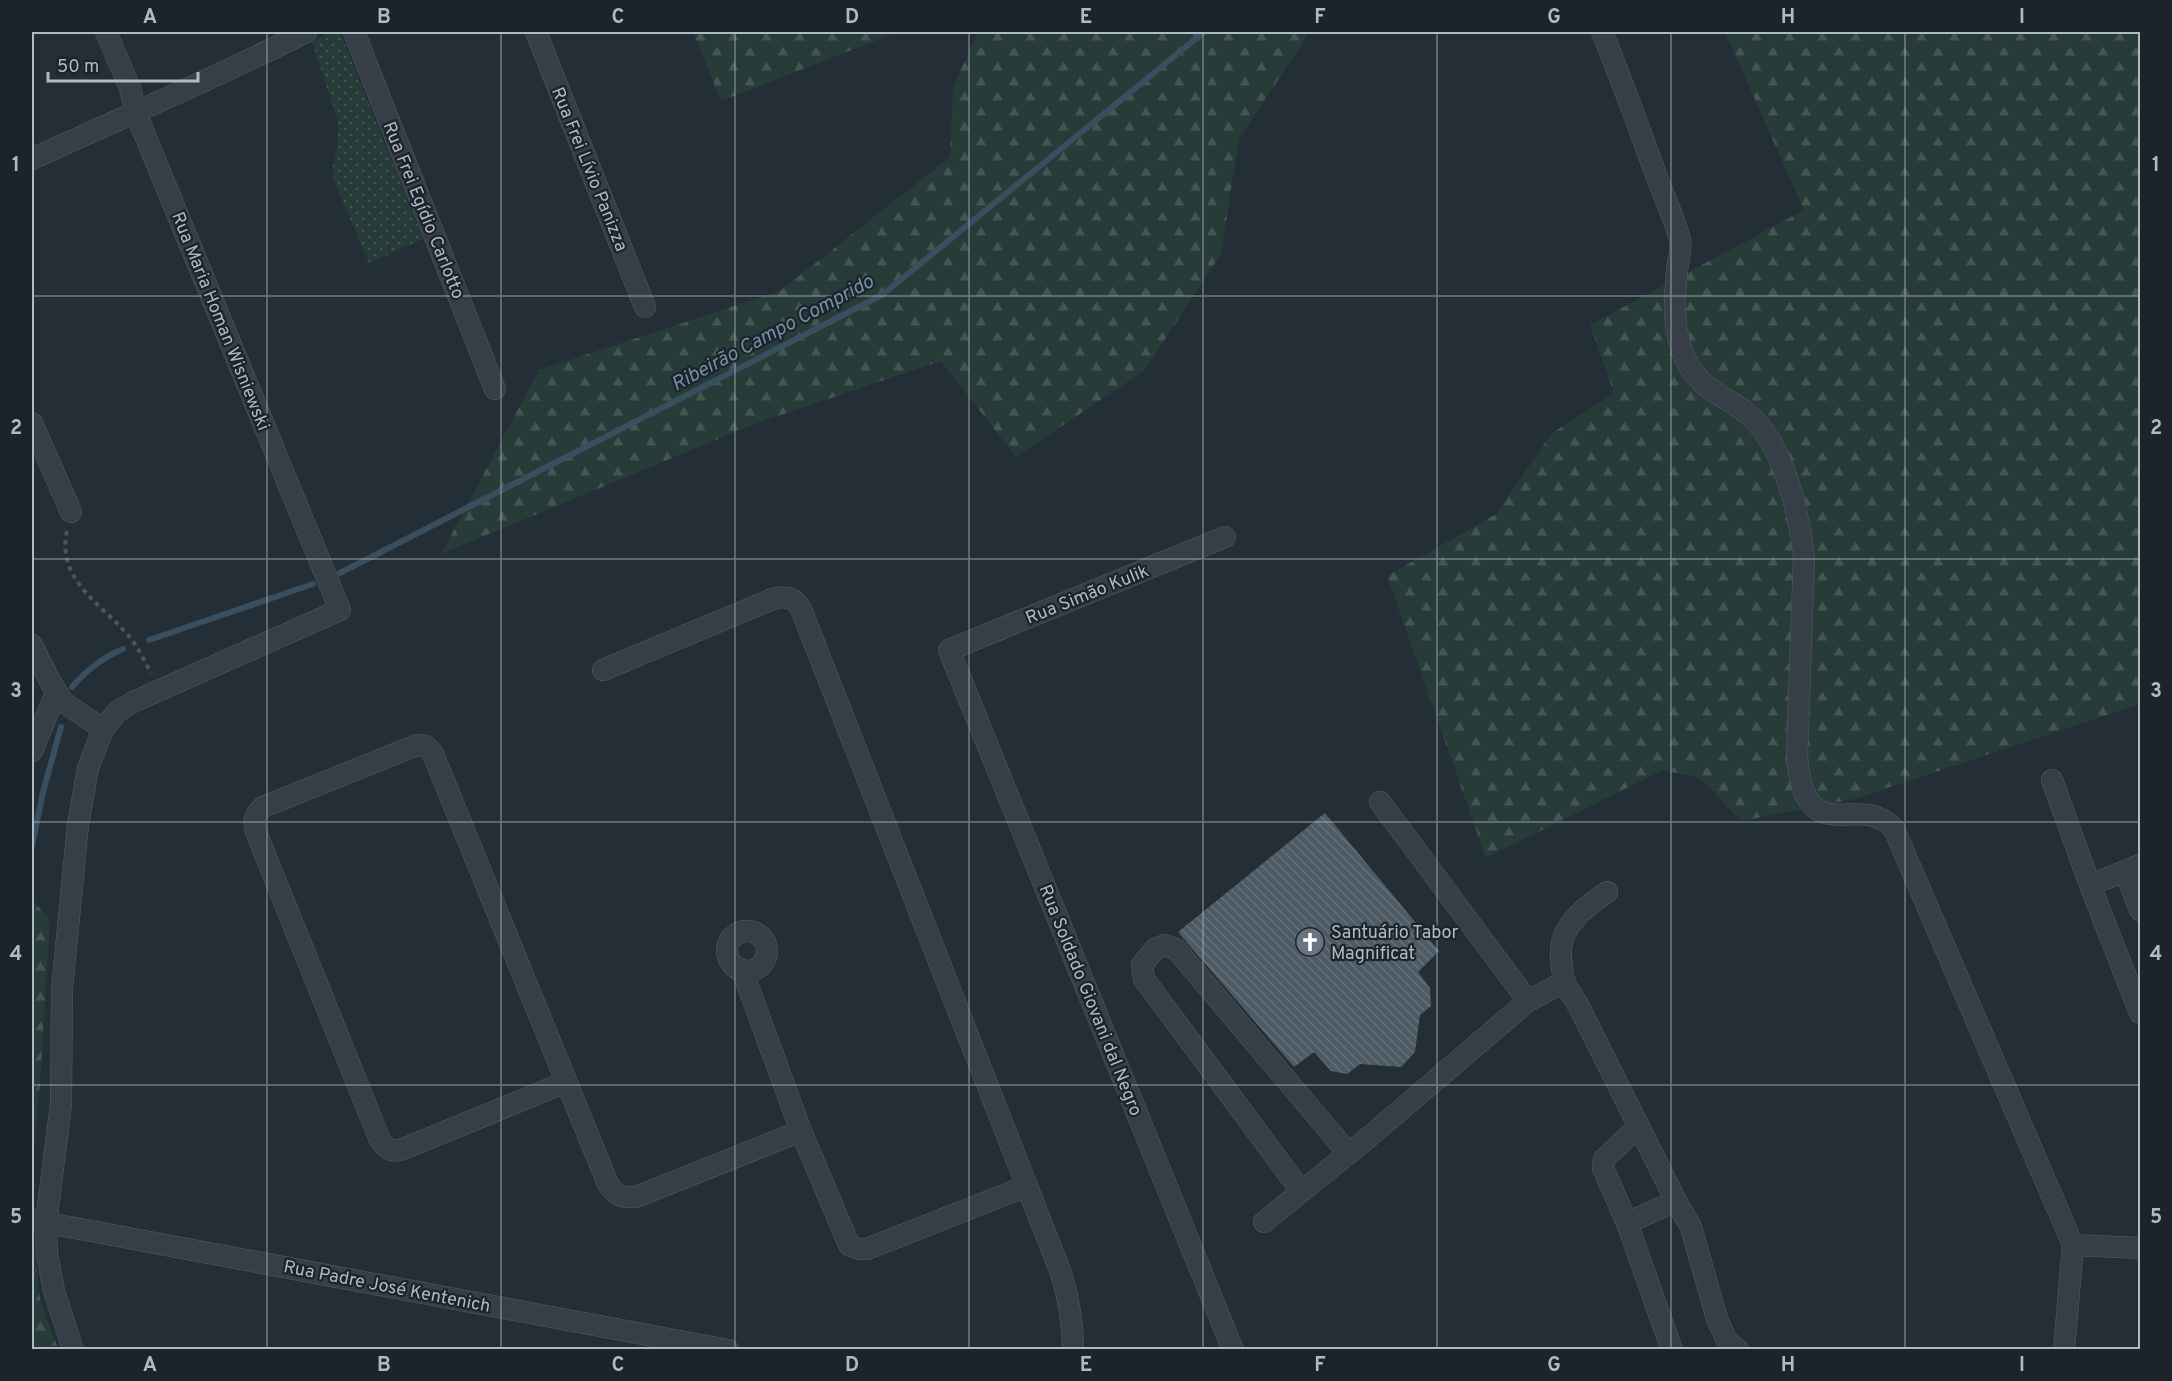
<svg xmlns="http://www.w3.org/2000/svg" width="2172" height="1381" viewBox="0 0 2172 1381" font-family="Overpass,sans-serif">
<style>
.green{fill:url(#green-dots)}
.forest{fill:url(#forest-firs)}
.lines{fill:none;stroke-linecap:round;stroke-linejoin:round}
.stream{stroke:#394e5e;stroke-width:6}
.building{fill:url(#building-back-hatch)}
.minor-casing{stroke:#535d64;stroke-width:22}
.path{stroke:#465857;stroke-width:4;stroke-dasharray:4.5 4.5;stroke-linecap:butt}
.minor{stroke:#363f47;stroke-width:21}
.grid{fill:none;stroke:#b0bac3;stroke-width:1.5;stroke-opacity:0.55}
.labels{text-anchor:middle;stroke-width:4.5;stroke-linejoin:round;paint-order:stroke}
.street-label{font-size:18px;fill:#b0bac3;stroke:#1b242b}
.poi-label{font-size:18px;fill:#b0bac3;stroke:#1b242b;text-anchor:start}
.water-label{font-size:20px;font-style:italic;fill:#7390a4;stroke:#1b242b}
.neatline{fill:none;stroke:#b0bac3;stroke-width:2}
.grid-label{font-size:20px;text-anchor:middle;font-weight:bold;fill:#b0bac3}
</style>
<defs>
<pattern id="green-dots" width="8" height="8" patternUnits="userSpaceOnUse" patternTransform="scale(1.5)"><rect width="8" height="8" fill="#273b38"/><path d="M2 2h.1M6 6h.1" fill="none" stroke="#445553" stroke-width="1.8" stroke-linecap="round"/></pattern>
<pattern id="forest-firs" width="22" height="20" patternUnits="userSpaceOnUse" patternTransform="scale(1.5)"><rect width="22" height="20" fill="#273b38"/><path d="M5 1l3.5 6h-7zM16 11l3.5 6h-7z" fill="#445553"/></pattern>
<pattern id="building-back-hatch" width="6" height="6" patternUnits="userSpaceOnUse" patternTransform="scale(1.5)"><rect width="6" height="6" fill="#4e5b64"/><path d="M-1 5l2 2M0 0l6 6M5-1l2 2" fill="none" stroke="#657079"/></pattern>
</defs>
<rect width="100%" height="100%" fill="#232e36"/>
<polygon class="green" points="329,32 340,32 423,239 369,263 335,183 332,169 338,145 338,121 312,42"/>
<g class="forest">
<polygon points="693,32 898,32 721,101"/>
<polygon points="978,32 1310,32 1239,138 1221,254 1145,370 1016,457 941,361 754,424 441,554 539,370 780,291 950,157 953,87"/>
<polygon points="1725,32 2140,32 2140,704 1854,799 1741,821 1700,778 1663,770 1486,858 1387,576 1496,514 1552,433 1614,393 1590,325 1804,210"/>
<polygon points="32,900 50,919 40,1084 32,1169"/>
<polygon points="32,1239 34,1239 40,1299 58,1349 32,1349"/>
</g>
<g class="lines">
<g class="stream">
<polyline points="340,573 882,295 1204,32"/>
<polyline points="149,640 313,584"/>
<path d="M 72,687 C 88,669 102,658 123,649"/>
<polyline points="32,846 43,792 61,727"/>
</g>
</g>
<polygon class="building" points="1325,813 1439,951 1418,972 1430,988 1431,1006 1420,1015 1415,1052 1401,1067 1360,1064 1347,1074 1331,1071 1314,1052 1294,1067 1178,932"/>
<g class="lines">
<g class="minor-casing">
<g id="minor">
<polyline points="354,32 495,389"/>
<polyline points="536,32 645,307"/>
<path d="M 1602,32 C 1621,78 1638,125 1655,172 C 1663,194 1674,217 1680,240 C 1682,249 1678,262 1677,271 C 1674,303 1672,330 1686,360 C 1703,394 1726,394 1750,416 C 1784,446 1799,513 1804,557 L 1797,756 C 1805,855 1860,789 1894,829 L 2073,1245 L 2064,1350"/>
<path d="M 32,159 C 123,117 216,78 306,32"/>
<polyline points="32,423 71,512"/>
<polyline points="1225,537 949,650 1233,1350"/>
<polyline points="32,645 51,683 63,702 103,729"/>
<path d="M 603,670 L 775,598 C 788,596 794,598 801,609 L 1061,1273 C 1069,1299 1073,1323 1073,1350"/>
<polyline points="32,751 56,693"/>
<polyline points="2052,780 2090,885 2140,1013"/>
<polyline points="1380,802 1528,1001"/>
<polyline points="2125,871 2140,910"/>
<polyline points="2090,885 2140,865"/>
<circle cx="747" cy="951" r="20"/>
<polyline points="742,970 801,1131 849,1245 859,1249 867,1249 1027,1186"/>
<path d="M 1564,982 C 1563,972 1560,960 1561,949 C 1563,923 1587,906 1607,892"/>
<path d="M 566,1082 L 403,1149 C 391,1153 387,1149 380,1140 L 256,832 C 253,821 254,815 263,807 L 417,745 L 426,746 L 433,754 L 608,1184 C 616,1196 622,1198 636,1197 L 801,1131"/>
<polyline points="1301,1191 1144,979 1142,965 1155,949 1165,945 1176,949 1348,1153"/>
<polyline points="32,1220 728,1350"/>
<polyline points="1264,1222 1369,1137 1528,1001 1564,982 1578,1005 1676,1201"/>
<polyline points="1627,1223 1603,1168 1604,1159 1638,1127"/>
<polyline points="2073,1245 2140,1248"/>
<polyline points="73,1350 54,1291 47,1254 46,1223 61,1104 62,989 78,825 88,768 103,729 117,712 133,702 340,610 135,111 130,88 106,32"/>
<polyline points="1672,1350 1627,1223 1676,1201 1691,1227 1717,1319 1727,1341 1738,1350"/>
</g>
</g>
<path class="path" d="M 67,531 C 56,579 100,603 127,634 C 137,645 144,660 151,673"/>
<use href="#minor" class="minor"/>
</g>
<path class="grid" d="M 267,32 L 267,1350M 501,32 L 501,1350M 735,32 L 735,1350M 969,32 L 969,1350M 1203,32 L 1203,1350M 1437,32 L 1437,1350M 1671,32 L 1671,1350M 1905,32 L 1905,1350M 32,296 L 2140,296M 32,559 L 2140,559M 32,822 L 2140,822M 32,1085 L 2140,1085"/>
<defs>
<g id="church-disc" transform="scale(1.5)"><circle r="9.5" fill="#6b7280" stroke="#1b242b"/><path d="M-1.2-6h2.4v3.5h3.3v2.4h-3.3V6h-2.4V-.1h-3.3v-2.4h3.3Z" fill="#fff"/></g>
</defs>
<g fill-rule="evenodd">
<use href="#church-disc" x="1310" y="942"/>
</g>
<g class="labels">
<g class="street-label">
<text transform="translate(590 169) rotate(68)" y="6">Rua Frei Lívio Panizza</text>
<text transform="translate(424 210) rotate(68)" y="6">Rua Frei Egídio Carlotto</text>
<text transform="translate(221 321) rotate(68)" y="6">Rua Maria Homan Wisniewski</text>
<text transform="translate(1087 594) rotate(-22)" y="6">Rua Simão Kulik</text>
<text transform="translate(1091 1000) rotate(68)" y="6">Rua Soldado Giovani dal Negro</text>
<text transform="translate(387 1286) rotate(11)" y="6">Rua Padre José Kentenich</text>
</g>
<g class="poi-label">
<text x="1331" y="938">Santuário Tabor<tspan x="1331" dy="21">Magnificat</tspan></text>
</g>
<g class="water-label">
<text transform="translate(772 332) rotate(-28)" y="7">Ribeirão Campo Comprido</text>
</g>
</g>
<rect width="2172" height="1381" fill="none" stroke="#1b242b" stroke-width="66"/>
<path d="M48 72v9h150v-9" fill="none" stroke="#b0bac3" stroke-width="3"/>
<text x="57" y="72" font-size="18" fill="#b0bac3" stroke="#1b242b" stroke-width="4.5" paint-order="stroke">50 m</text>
<rect x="33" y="33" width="2106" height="1315" class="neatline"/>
<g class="grid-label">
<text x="150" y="23">A</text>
<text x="384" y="23">B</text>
<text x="618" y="23">C</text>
<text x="852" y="23">D</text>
<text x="1086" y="23">E</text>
<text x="1320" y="23">F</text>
<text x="1554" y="23">G</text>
<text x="1788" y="23">H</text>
<text x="2022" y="23">I</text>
<text x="16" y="171">1</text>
<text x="2156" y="171">1</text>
<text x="16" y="434">2</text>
<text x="2156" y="434">2</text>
<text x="16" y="697">3</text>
<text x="2156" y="697">3</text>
<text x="16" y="960">4</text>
<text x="2156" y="960">4</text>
<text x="16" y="1223">5</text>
<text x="2156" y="1223">5</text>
<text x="150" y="1371">A</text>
<text x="384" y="1371">B</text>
<text x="618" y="1371">C</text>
<text x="852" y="1371">D</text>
<text x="1086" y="1371">E</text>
<text x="1320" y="1371">F</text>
<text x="1554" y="1371">G</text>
<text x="1788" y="1371">H</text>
<text x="2022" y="1371">I</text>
</g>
</svg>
